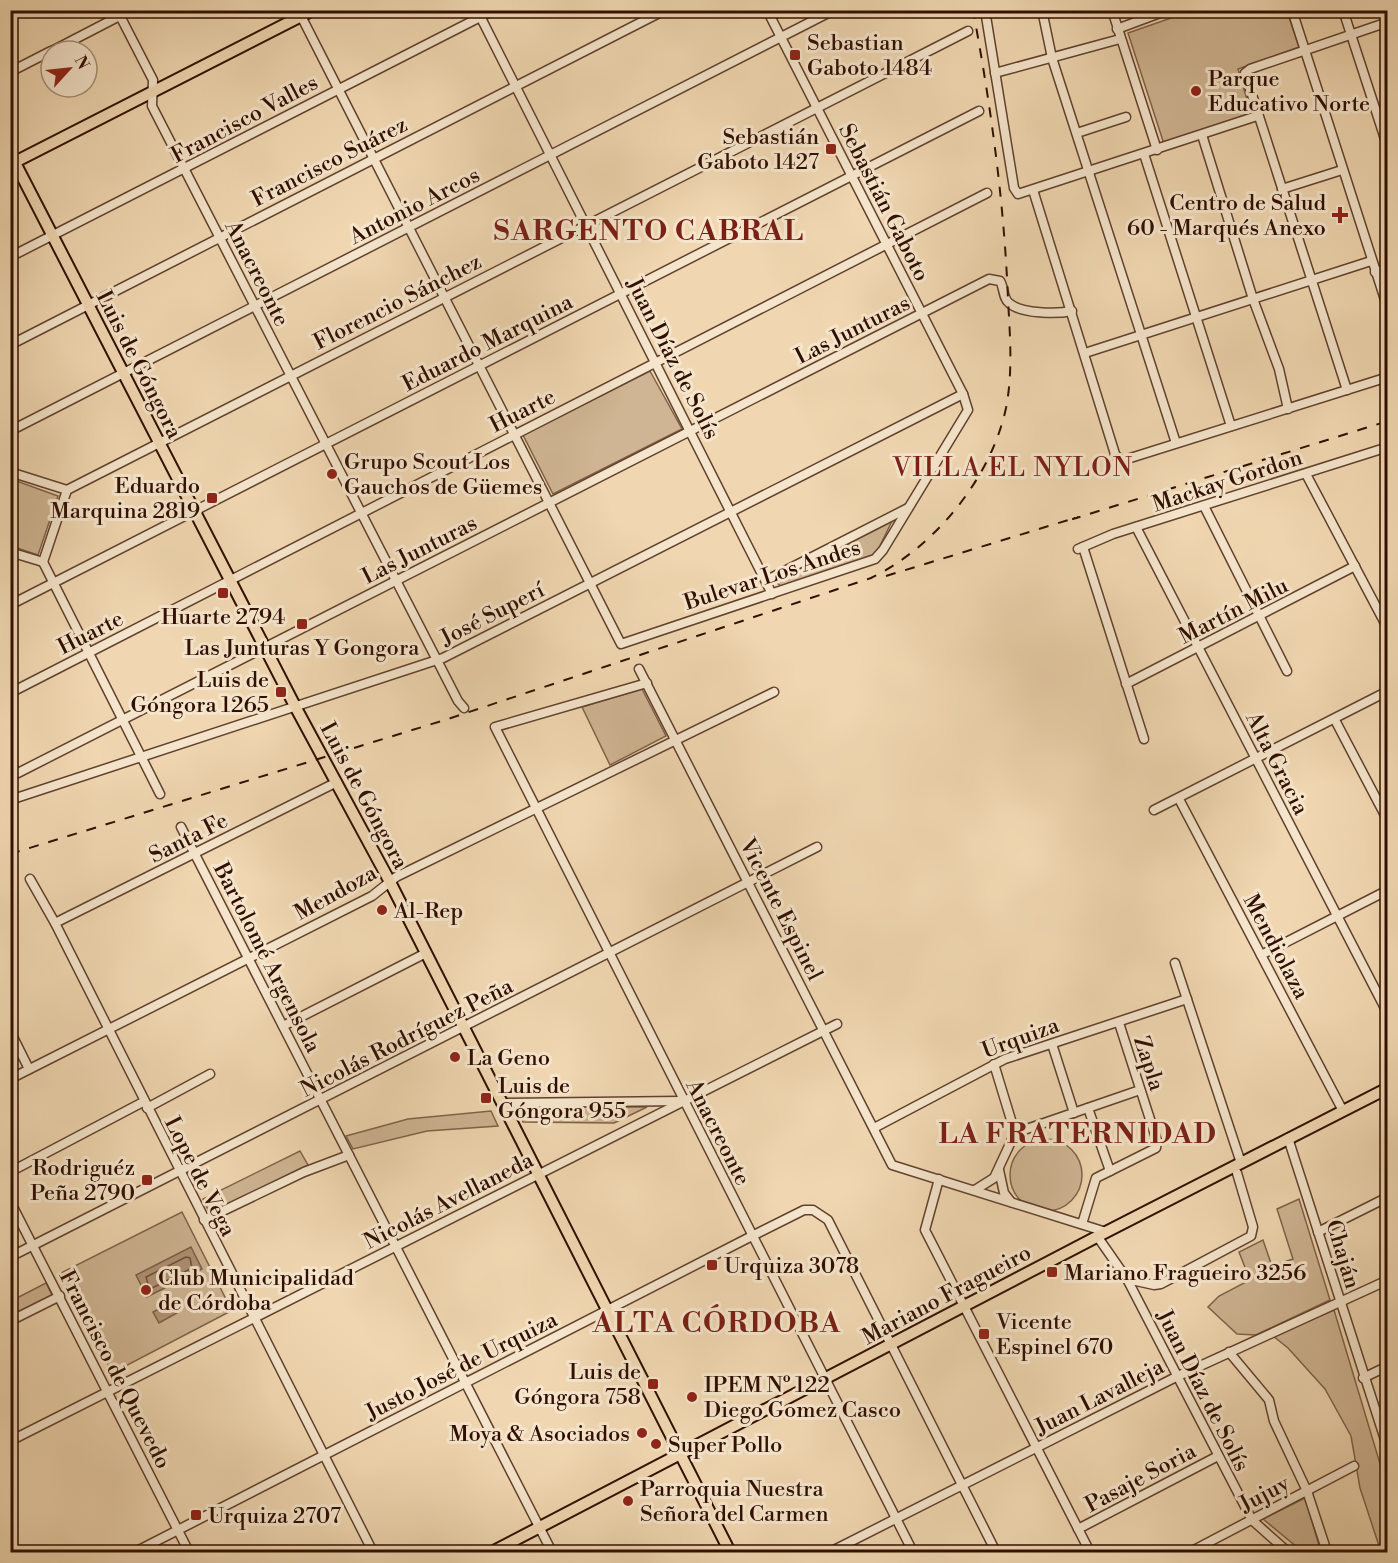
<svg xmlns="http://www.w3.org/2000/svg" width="1398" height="1563" viewBox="0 0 1398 1563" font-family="'Libre Bodoni',serif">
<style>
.green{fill:#cfb593;stroke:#80624a;stroke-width:1.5}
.water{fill:#af9375;stroke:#7c5e47;stroke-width:1.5}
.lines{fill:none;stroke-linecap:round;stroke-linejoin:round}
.shore{stroke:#70513b;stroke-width:1.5}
.minor-casing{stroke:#60412d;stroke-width:11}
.major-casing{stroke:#300f01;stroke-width:14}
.minor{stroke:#f5e5cc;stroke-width:8}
.major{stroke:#f0d7b1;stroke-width:10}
.rail{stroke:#300f01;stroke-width:2;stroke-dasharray:10 10;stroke-linecap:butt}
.poi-dot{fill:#8f2418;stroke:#f5e5cc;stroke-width:2}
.labels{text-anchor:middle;stroke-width:6;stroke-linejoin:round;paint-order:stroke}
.poi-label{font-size:22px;fill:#300f01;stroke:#f5e5cc;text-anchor:start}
.street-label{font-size:22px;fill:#300f01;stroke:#f5e5cc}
.quarter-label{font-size:26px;letter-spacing:1.5px;fill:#7a1f14;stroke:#f5e5cc}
.district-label{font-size:28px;font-weight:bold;letter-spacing:1.5px;fill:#7a1f14;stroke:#f5e5cc}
</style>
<rect width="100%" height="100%" fill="#f0d7b1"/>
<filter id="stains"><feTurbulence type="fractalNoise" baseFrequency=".00333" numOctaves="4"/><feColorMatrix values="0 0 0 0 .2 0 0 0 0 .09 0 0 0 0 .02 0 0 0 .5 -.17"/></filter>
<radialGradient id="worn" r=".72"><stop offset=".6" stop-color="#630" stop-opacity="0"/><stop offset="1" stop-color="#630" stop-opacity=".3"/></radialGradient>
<g class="green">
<polygon points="1191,11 1287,11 1299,47 1238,69 1251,113 1164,144 1128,33"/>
<polygon points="650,371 682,429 553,494 523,435"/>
<polygon points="11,479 58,496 38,555 11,546"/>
<polygon points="892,521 874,558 781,586 777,583 780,578"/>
<polygon points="642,689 666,736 610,765 582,707"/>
<polygon points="515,1107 647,1107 614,1123 523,1122"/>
<polygon points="491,1111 498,1126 427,1131 353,1149 346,1136 408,1119"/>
<circle cx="1046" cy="1175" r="36"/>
<polygon points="300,1151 308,1165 210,1214 203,1199"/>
<polygon points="1299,1199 1330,1300 1256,1335 1237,1334 1208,1307 1219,1296 1250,1280 1239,1252 1263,1240 1272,1266 1293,1259 1277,1209"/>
<polygon points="182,1212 230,1307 229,1312 116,1371 111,1370 61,1273"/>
<polygon points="46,1283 54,1299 11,1321 11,1301"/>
<polygon points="1334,1310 1387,1487 1387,1552 1381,1552 1360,1488 1351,1436 1325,1389 1288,1348 1273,1336"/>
<polygon points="1305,1498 1321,1552 1303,1552 1263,1519"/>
</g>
<g class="water">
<polygon points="191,1247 202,1269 147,1297 136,1275"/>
<polygon points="172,1302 177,1313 159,1323 153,1312"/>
</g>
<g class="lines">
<polygon class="shore" points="186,1257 190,1258 192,1268 152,1288 149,1287 146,1277"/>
<g class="minor-casing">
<g id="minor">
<polyline points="117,10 153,80 152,106 458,701 464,708"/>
<polyline points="298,10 621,644 875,559 883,550 968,410 963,394 767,10"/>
<polyline points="477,10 772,594"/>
<polyline points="985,10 1014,188 1018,194 1257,116"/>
<polyline points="1042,10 1052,58 1176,443"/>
<polyline points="1112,10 1157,150"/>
<polyline points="1292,10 1388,309"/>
<polyline points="1343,10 1388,148"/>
<polyline points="1117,29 1168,10"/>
<polyline points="52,51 131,10"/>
<polyline points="10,72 51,51"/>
<polyline points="995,73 1120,39"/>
<polyline points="1077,133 1126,117"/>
<polyline points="1202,135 1253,299 1279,369 1288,409"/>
<polyline points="1144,154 1231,426"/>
<polyline points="1282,189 1342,170"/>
<polyline points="1033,190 1115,454 1119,459 1124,460 1388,377"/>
<polyline points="10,257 494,10"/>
<polyline points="1375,272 1388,269"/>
<polyline points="10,345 665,10"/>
<polyline points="1085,353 1371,261"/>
<polyline points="1347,390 1245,73 1250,69 1388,22"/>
<polyline points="10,431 834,10"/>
<polyline points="10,472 67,490"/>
<polyline points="1306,474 1388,629"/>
<polyline points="1204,506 1287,671"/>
<polyline points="1136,527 1388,1014"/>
<polyline points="1083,547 1144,739"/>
<polyline points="1078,549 1113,534 1388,447"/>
<polyline points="10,552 43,562"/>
<polyline points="43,562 67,490 968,31"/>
<polyline points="43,562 160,794"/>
<polyline points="767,580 908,508"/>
<polyline points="10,605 979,111"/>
<polyline points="639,669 892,1165 1106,1232"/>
<polyline points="647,683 495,727 913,1552"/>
<polyline points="1126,684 1355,566"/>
<polyline points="10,693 987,193"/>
<polyline points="1335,720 1388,821"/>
<path d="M 10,777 L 989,279 L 1000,281 C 1004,287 1003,299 1009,303 C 1021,314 1057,314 1072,311"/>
<polyline points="1179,799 1343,1111"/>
<polyline points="10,800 443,658 963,394"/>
<polyline points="1154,810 1388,691"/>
<polyline points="181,827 552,1552"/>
<polyline points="30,879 55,923 373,1552"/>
<polyline points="55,923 337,782"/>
<polyline points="1261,955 1388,890"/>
<polyline points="1175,963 1241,1163"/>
<polyline points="283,1026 426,953"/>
<polyline points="10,1031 29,1069"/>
<polyline points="1052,1044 1074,1113"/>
<polyline points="10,1079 372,896 396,877 774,692"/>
<polyline points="502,1103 680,1101"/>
<polyline points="147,1108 210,1074"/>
<polyline points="1088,1108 1110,1171"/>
<polyline points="874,1128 1005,1059 1187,999"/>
<polyline points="1015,1133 1140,1090"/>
<polyline points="1288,1138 1388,1449"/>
<polyline points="999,1170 1004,1193 1011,1202"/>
<polyline points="10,1172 143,1102"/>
<polyline points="939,1179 925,1230 1090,1552"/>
<polyline points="975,1190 994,1178 1015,1133 994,1064"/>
<polyline points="10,1201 189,1552"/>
<polyline points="204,1220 304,1172 349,1155"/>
<polyline points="1082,1224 1096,1178 1156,1148 1157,1141 1119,1023"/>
<polyline points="1318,1232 1388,1197"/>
<polyline points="1097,1236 1127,1279 1252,1520 1288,1552"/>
<polyline points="10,1257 817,847"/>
<polyline points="1127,1279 1154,1285 1161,1284 1251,1236 1253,1227 1237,1173"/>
<polyline points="10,1321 60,1296"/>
<polyline points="1229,1352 1269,1400 1274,1421 1307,1491 1327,1552"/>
<polyline points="1363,1378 1388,1366"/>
<polyline points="10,1441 837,1024"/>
<polyline points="1078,1529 1218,1456"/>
<polyline points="1206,1544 1211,1552"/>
<polyline points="10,1547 13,1552"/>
<polyline points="135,1552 752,1236 804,1210 813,1210 828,1220 996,1552"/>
<polyline points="830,1552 1176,1377 1388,1280"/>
<polyline points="1190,1552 1354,1466"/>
</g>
</g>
<g class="major-casing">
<g id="major">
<polyline points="10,153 296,708 390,882 730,1552"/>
<polyline points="11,164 313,10"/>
<polyline points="492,1552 1106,1232 1388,1088"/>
</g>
</g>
<use href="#minor" class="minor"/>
<use href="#major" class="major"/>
<g class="rail">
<polyline points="1075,518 1073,519 1388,421"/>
<polyline points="886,576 1078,517"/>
<path d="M 10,854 L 448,719 L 871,578 C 935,547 991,478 1006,408 C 1013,372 1010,336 1008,299 C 1004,201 991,107 973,10"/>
</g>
</g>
<g class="poi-dot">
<rect x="789" y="49" width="12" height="12" rx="3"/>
<circle cx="1196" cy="91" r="6"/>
<rect x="825" y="143" width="12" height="12" rx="3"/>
<path d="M1337 206h6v6h6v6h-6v6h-6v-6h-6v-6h6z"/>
<circle cx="332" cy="474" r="6"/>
<rect x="206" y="492" width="12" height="12" rx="3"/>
<rect x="217" y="587" width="12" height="12" rx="3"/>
<rect x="296" y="618" width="12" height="12" rx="3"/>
<rect x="275" y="686" width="12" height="12" rx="3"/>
<circle cx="382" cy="910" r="6"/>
<circle cx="455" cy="1057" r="6"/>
<rect x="480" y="1092" width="12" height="12" rx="3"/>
<rect x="141" y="1174" width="12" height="12" rx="3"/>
<rect x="706" y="1259" width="12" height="12" rx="3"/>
<rect x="1046" y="1266" width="12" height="12" rx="3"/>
<circle cx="146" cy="1290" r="6"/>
<rect x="978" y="1328" width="12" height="12" rx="3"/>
<rect x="647" y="1378" width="12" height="12" rx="3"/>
<circle cx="692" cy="1397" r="6"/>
<circle cx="642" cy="1433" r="6"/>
<circle cx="656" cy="1444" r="6"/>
<circle cx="628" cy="1501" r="6"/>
<rect x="190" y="1509" width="12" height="12" rx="3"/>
</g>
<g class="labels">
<g class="poi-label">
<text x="807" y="50">Sebastian<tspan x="807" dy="25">Gaboto 1484</tspan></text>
<text x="1208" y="86">Parque<tspan x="1208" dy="25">Educativo Norte</tspan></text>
<text x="819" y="144" text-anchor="end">Sebastián<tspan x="819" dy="25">Gaboto 1427</tspan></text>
<text x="1326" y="210" text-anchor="end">Centro de Salud<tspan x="1326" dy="25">60 - Marqués Anexo</tspan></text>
<text x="344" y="469">Grupo Scout Los<tspan x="344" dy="25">Gauchos de Güemes</tspan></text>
<text x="200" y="493" text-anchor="end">Eduardo<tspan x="200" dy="25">Marquina 2819</tspan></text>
<text x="223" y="624" text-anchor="middle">Huarte 2794</text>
<text x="302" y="655" text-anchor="middle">Las Junturas Y Gongora</text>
<text x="269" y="687" text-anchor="end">Luis de<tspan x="269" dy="25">Góngora 1265</tspan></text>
<text x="394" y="918">Al-Rep</text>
<text x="467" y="1065">La Geno</text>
<text x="498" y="1093">Luis de<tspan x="498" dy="25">Góngora 955</tspan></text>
<text x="135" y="1175" text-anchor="end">Rodriguéz<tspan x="135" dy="25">Peña 2790</tspan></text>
<text x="724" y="1273">Urquiza 3078</text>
<text x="1064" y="1280">Mariano Fragueiro 3256</text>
<text x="158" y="1285">Club Municipalidad<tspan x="158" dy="25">de Córdoba</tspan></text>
<text x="996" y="1329">Vicente<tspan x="996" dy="25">Espinel 670</tspan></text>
<text x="641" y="1379" text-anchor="end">Luis de<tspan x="641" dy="25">Góngora 758</tspan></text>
<text x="704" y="1392">IPEM Nº 122<tspan x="704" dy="25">Diego Gomez Casco</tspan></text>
<text x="630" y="1441" text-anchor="end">Moya &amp; Asociados</text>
<text x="668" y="1452">Super Pollo</text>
<text x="640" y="1496">Parroquia Nuestra<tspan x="640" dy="25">Señora del Carmen</tspan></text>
<text x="208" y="1523">Urquiza 2707</text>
</g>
<g class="street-label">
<text transform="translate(244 118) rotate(-28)" y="8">Francisco Valles</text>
<text transform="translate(329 161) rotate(-27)" y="8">Francisco Suárez</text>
<text transform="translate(885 202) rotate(63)" y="8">Sebastián Gaboto</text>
<text transform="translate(414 205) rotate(-27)" y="8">Antonio Arcos</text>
<text transform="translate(258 273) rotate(63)" y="8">Anacreonte</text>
<text transform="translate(397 301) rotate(-27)" y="8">Florencio Sánchez</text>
<text transform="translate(852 329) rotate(-27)" y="8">Las Junturas</text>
<text transform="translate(487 342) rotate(-27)" y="8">Eduardo Marquina</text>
<text transform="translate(674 358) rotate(63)" y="8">Juan Díaz de Solís</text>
<text transform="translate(140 364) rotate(63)" y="8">Luis de Góngora</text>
<text transform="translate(522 410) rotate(-27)" y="8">Huarte</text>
<text transform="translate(1227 480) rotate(-18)" y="8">Mackay Gordon</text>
<text transform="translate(419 549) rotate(-27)" y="8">Las Junturas</text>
<text transform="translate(772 574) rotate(-18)" y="8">Bulevar Los Andes</text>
<text transform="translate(1233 610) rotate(-27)" y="8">Martín Milu</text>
<text transform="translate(492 613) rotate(-27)" y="8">José Superí</text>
<text transform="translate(90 632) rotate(-27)" y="8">Huarte</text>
<text transform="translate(1278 763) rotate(63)" y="8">Alta Gracia</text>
<text transform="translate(365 795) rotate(62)" y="8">Luis de Góngora</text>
<text transform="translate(188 837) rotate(-27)" y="8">Santa Fe</text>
<text transform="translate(335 892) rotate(-29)" y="8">Mendoza</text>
<text transform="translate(782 909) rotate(63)" y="8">Vicente Espinel</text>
<text transform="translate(1277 946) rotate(62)" y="8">Mendiolaza</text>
<text transform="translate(268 957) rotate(63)" y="8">Bartolomé Argensola</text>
<text transform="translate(406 1037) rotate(-27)" y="8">Nicolás Rodríguez Peña</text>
<text transform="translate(1020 1037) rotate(-20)" y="8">Urquiza</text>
<text transform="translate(1150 1063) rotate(72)" y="8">Zapla</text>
<text transform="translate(719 1132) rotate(63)" y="8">Anacreonte</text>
<text transform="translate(201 1176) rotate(63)" y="8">Lope de Vega</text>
<text transform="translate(448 1200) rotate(-27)" y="8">Nicolás Avellaneda</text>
<text transform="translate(1344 1254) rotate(73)" y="8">Chaján</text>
<text transform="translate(946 1294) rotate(-28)" y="8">Mariano Fragueiro</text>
<text transform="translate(461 1365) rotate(-27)" y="8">Justo José de Urquiza</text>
<text transform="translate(116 1369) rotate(63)" y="8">Francisco de Quevedo</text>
<text transform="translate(1204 1390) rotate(63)" y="8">Juan Díaz de Solís</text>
<text transform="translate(1099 1396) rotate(-27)" y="8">Juan Lavalleja</text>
<text transform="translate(1140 1477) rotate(-28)" y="8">Pasaje Soria</text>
<text transform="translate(1264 1493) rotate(-28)" y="8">Jujuy</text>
</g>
<g class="quarter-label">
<text x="1013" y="476">VILLA EL NYLON</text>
</g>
<g class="district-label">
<text x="649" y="240">SARGENTO CABRAL</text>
<text x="1078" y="1143">LA FRATERNIDAD</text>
<text x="717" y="1332">ALTA CÓRDOBA</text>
</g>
</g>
<rect width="1398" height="1563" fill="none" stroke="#f0d7b1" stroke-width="36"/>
<rect x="12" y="12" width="1374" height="1539" fill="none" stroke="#300f01" stroke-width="3"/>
<rect x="18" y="18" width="1362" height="1527" fill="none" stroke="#300f01" stroke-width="1.5"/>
<g transform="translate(69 69) rotate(63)"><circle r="28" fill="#f5e5cc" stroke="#a68f7b" stroke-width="1.5"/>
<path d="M0-4.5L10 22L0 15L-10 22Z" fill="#8f2418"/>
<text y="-9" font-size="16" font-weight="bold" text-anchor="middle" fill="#300f01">N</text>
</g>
<rect width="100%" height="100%" filter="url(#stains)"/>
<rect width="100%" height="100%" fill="url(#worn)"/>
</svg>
